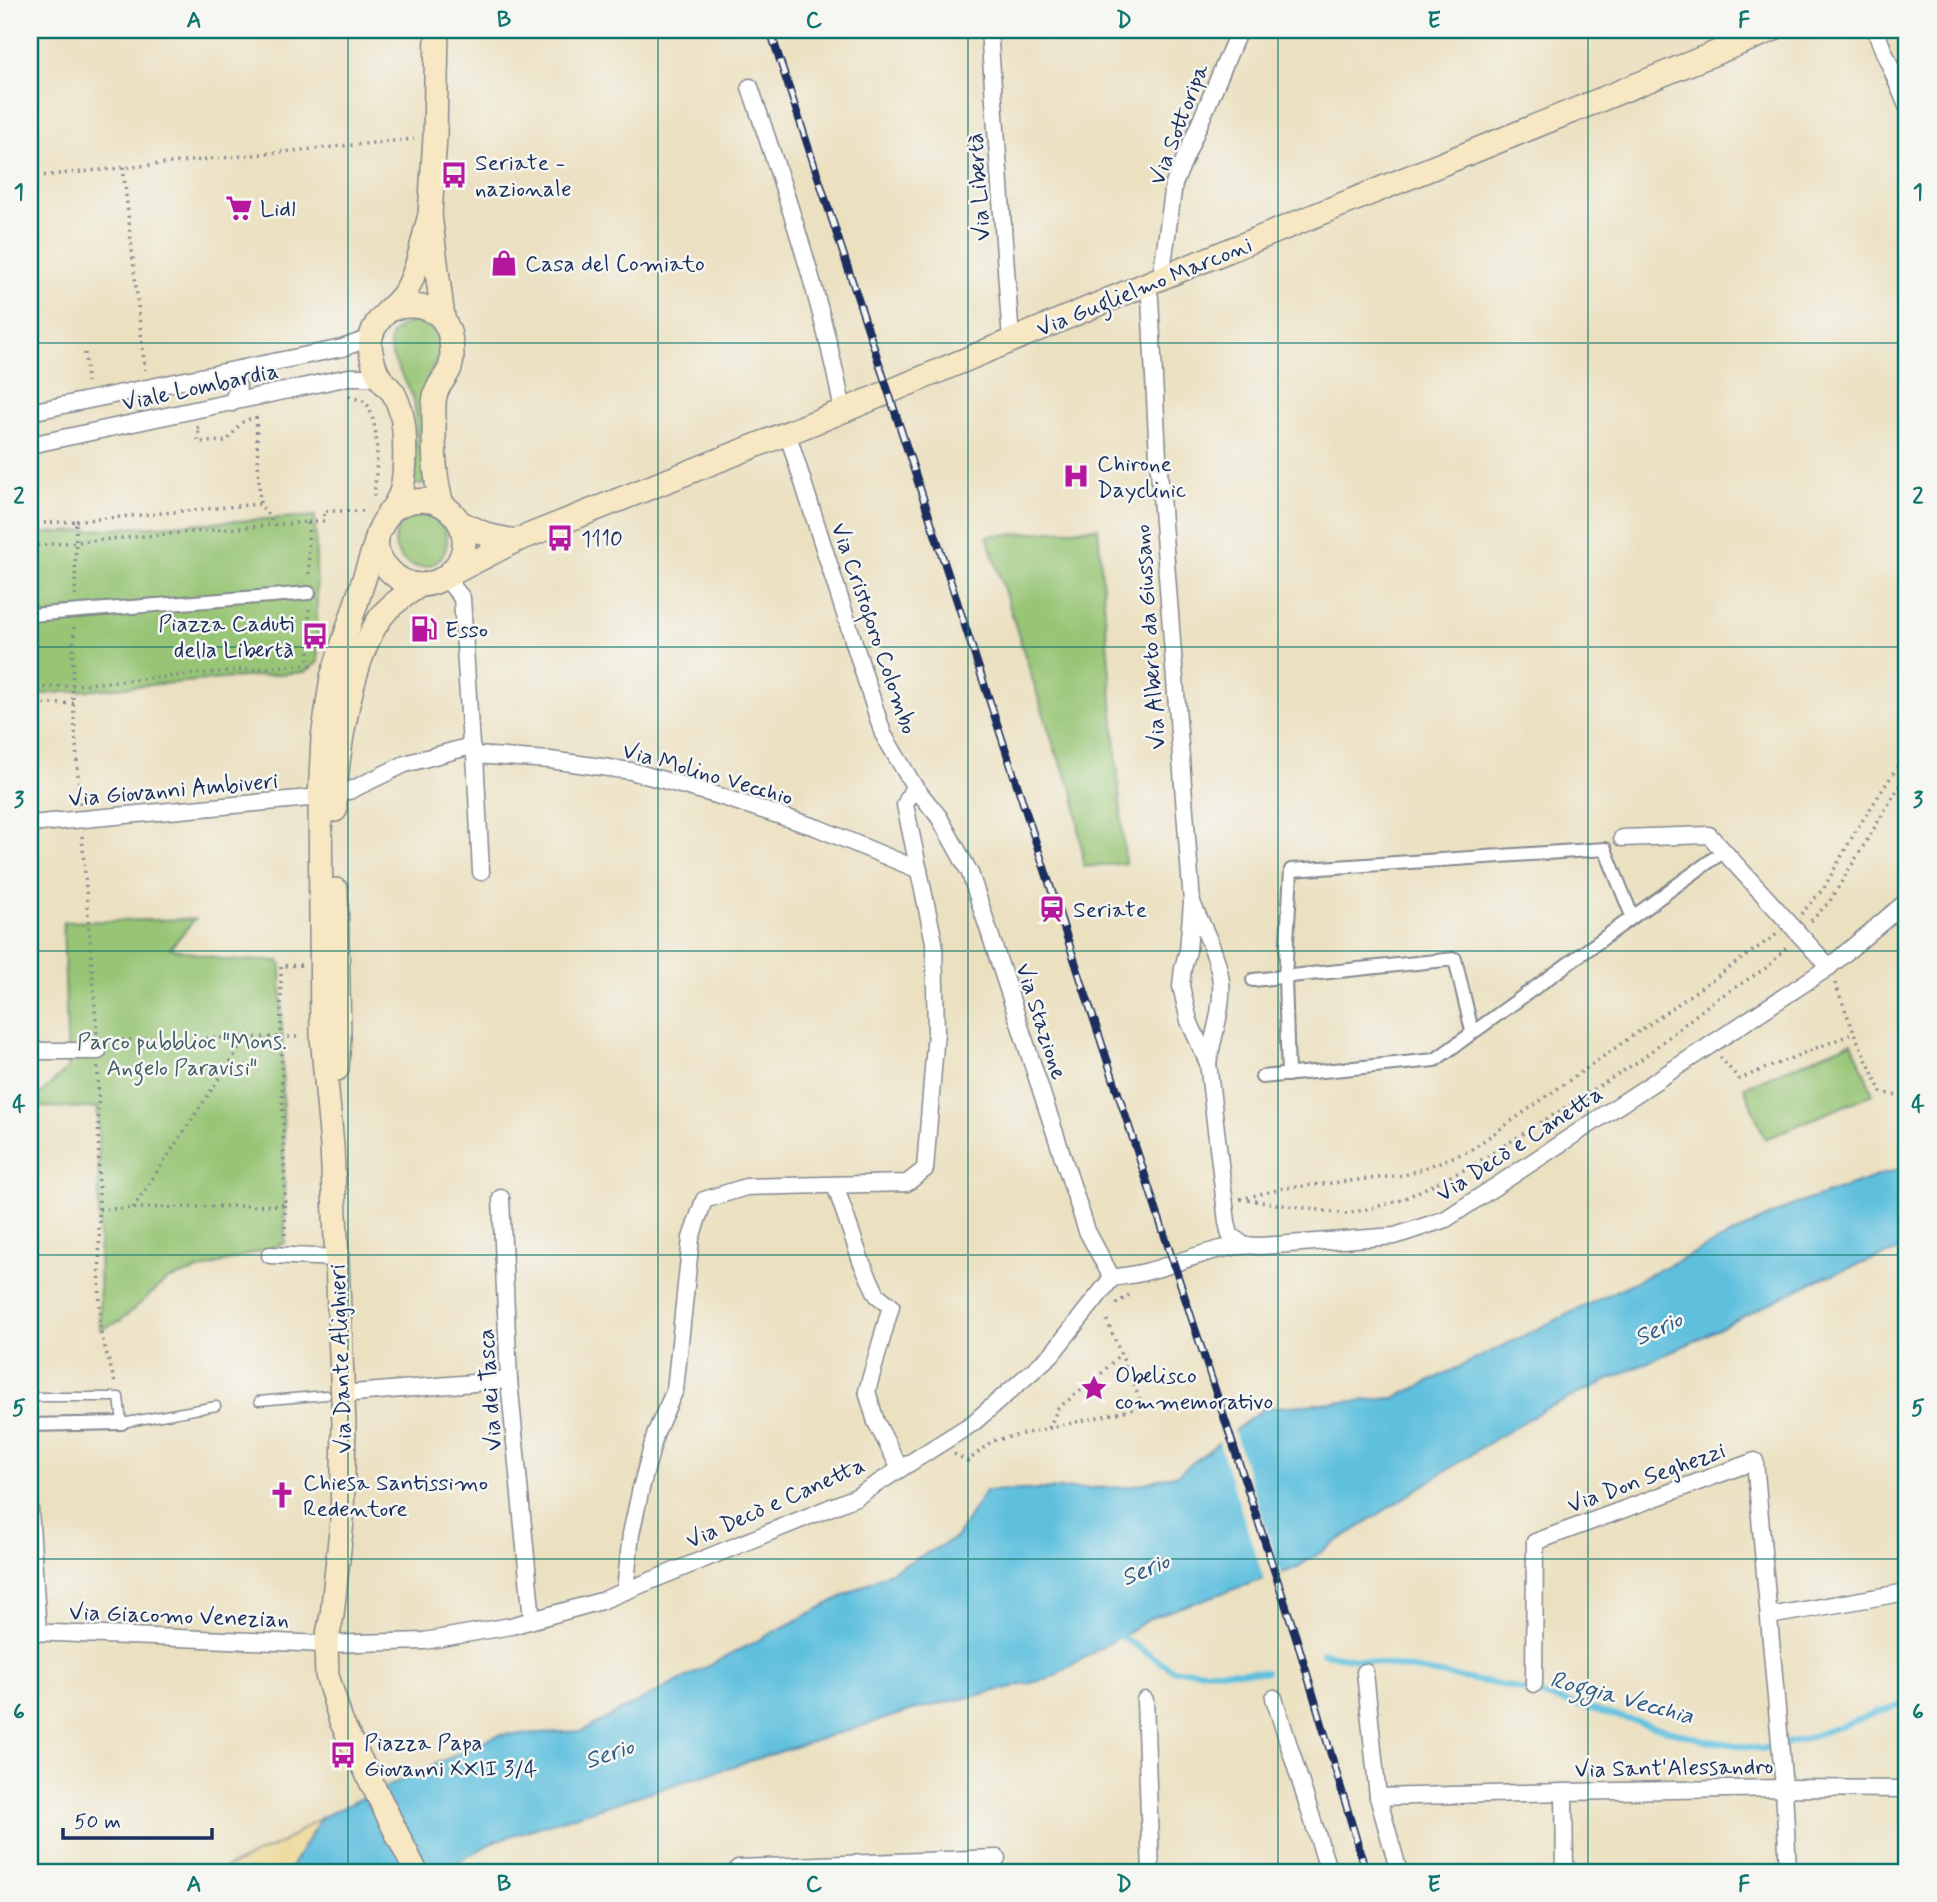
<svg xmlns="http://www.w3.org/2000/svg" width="1937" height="1902" viewBox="0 0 1937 1902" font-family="Mynerve,sans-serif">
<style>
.green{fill:#97c574;stroke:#597a69;stroke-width:2}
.sand{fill:#eeda9e;stroke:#84847e;stroke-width:2}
.water{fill:#5fc0de;stroke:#3d789e;stroke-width:2}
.pier{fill:#ebe0c0}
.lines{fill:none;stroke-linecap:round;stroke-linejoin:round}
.stream{stroke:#5fc0de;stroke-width:6}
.service-casing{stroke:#83888f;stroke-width:11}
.pedestrian-casing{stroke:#83888f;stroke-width:16}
.minor-casing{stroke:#83888f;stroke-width:19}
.secondary-casing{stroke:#83888f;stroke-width:26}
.path{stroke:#83888f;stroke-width:3.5;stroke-dasharray:2 5;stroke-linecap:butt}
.service{stroke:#fff;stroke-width:8}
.pedestrian{stroke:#fff;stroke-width:12}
.minor{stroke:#fff;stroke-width:16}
.secondary{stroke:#f7e8c3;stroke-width:23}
.rail-casing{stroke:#1b2f5e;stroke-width:8}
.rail{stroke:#f6f6f2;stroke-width:5;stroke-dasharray:16;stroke-linecap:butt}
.grid{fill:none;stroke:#0f766e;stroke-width:2;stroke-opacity:0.55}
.labels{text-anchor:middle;stroke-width:5;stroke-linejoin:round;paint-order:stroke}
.street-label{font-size:23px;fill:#1b2f5e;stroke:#f6f6f2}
.poi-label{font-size:23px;fill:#1b2f5e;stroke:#f6f6f2;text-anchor:start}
.park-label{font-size:23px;fill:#405c65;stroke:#f6f6f2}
.water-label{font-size:24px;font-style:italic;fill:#2f5a84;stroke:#f6f6f2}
.neatline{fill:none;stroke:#0f766e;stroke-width:2.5}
.grid-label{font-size:23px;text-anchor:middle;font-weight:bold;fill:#0f766e}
</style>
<rect width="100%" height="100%" fill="#f6f6f2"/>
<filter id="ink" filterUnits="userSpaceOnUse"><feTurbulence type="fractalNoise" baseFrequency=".0143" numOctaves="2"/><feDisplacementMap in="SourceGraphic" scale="14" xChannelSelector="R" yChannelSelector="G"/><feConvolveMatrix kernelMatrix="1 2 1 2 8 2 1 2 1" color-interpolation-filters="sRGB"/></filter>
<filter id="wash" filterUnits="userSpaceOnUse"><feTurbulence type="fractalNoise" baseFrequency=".00686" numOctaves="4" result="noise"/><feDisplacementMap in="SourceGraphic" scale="28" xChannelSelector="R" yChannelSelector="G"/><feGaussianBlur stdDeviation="1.57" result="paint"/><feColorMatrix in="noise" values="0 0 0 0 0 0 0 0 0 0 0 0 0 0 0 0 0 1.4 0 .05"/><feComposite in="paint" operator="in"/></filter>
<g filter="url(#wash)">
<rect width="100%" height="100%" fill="#ebe0c0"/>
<g class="green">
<path d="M 411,322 L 422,323 L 433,330 L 440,342 L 441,351 L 424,387 L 424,484 L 415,484 C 415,457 418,428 414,402 C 410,381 388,361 390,342 C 391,330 401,326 411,322 Z"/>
<circle cx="421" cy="541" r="26"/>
<polygon points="315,516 318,662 305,672 30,695 30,534"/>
<polygon points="1098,528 1125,863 1084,867 1074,793 1055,750 987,536"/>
<polygon points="195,919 170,948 226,960 279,961 281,966 285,1243 167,1280 120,1321 100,1330 98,1108 30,1107 30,1104 68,1068 63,922"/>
<polygon points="1852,1042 1873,1094 1765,1139 1744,1087"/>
</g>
<polygon class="sand" points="322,1817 288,1872 216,1872 281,1843"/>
<polygon class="water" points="1907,1166 1907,1247 1817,1280 1688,1344 1545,1409 1493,1440 1296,1568 1155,1616 1048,1679 913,1710 497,1840 440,1872 288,1872 322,1817 498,1735 582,1731 956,1538 985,1491 1129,1487 1178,1474 1264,1408 1395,1398 1791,1206"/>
<polygon class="pier" points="1233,1428 1282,1577 1265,1583 1218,1439"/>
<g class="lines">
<g class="stream">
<polyline points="1116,1633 1173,1670 1266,1672"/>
<polyline points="1323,1653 1507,1686 1704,1740 1762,1749 1804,1739 1907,1702"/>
</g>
</g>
</g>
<g filter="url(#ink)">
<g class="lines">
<g class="service-casing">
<g id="service">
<polyline points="30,1397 119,1397 122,1423 216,1406"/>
<polyline points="259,1401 326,1395"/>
</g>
</g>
<g class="pedestrian-casing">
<g id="pedestrian">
<polyline points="30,615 309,593"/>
<polyline points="1253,980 1455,959 1472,1031"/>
<polyline points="1288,1075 1285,977 1291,870 1605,849 1632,916"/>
<polyline points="1262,1077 1435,1060 1724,851"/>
<polyline points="30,1425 122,1423"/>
</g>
</g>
<g class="minor-casing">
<g id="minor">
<polyline points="989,30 1011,340"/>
<polyline points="1875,30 1907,106"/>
<path d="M 750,87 C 786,193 822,300 843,411"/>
<polyline points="1161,278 1174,184 1239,30"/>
<polyline points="1147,284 1150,298 1158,457 1192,903 1188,950 1183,968 1181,986 1189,1021 1208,1063 1227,1222 1230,1235 1242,1244"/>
<polyline points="229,372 238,387 232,403"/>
<polyline points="30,412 342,348 370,338"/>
<polyline points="30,445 349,377 380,377"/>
<polyline points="445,577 462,598 471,746 475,755 550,760 631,771 713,794 818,828 919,870"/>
<polyline points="475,755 481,872"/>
<polyline points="914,786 939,817 970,873 1087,1231 1112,1278"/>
<polyline points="349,791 405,764 471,746"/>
<polyline points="30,824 320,797"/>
<polyline points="1622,838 1709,835 1829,967"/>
<path d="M 1193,905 C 1204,930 1218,955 1221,982 C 1223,1009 1213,1037 1208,1063"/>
<polyline points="30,1051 98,1051"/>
<polyline points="835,1185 861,1261 877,1295 891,1306 867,1391 876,1422 900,1469"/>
<polyline points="501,1198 509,1380 532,1620"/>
<polyline points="270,1255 337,1258"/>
<polyline points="342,1394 509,1380"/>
<polyline points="30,1509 38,1632"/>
<polyline points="625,1591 631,1534 641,1488 656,1432 675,1390 691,1238 704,1200 746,1187 907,1183 925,1169 936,1032 934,942 905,805 914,786 883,734 787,432"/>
<polyline points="1769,1616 1907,1592"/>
<path d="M 30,1632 L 326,1644 L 424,1641 L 511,1626 L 601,1601 L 856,1497 L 973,1423 L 1051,1355 L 1112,1278 C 1123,1276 1134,1275 1145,1272 C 1183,1263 1220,1242 1261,1246 L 1395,1236 L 1446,1219 L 1829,967 L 1907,901"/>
<polyline points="1365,1672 1378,1797"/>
<polyline points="1534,1684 1535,1542 1755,1461 1784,1788 1788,1872"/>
<polyline points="1274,1698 1329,1872"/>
<polyline points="1145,1700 1151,1872"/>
<polyline points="1564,1792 1784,1788 1907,1789"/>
<polyline points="738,1872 738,1868 997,1858"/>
<polyline points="1399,1872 1378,1797 1564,1792 1565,1872"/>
</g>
</g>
<g class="secondary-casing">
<g id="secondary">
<polyline points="437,30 435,137 430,215 443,318"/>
<path d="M 389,309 C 418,302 446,306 451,341 C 452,349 453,360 450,368 C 446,378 437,385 435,396 C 433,405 434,415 434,423 C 434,452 434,477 442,504"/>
<path d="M 389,512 C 437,476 487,530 453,570 C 445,579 432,585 420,585 C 408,585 396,578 388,569 C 357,534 397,515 402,488 C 406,470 405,448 404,430 C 403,417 400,406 394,394 C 390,388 384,384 380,378 C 374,368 368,348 371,337 C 375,318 392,310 403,295 C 417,277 423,238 430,215"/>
<polyline points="459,522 490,536 515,541"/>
<polyline points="377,539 332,677 323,738 320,797 322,1036 332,1146 344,1424 342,1521 332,1615 326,1644 327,1675 341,1721 416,1872"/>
<polyline points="445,577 515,541 843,411 1161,278 1772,30"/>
<path d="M 335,810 C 334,761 353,648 385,612 C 395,601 409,593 420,585"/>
<polyline points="336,890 339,1037 337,1069"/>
</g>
</g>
<g class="path">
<polyline points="123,167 145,370"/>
<polyline points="30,177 414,139"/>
<polyline points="85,353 87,382"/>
<path d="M 349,396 L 366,402 C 381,429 377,466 374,496"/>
<polyline points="256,417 260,504"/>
<polyline points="197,428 199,427 198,442 227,441 241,423 254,417"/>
<polyline points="76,521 260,504 275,525"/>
<polyline points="308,522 324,521 324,511 363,511 367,508"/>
<polyline points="30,524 76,521 75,598"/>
<polyline points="30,546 308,522 309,577"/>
<polyline points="309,609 309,664 315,667"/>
<polyline points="74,627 72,685 80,804"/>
<polyline points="30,689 309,664"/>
<polyline points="30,705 74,703"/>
<polyline points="82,836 97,1035"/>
<polyline points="1801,914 1824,888 1855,832 1907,752"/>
<polyline points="1811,921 1830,901 1907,774"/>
<polyline points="301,965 281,966 281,1037 302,1037"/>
<polyline points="1835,983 1854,1033"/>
<polyline points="1720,1057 1739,1079 1854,1033 1881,1092 1907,1098"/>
<polyline points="98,1067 100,1330 115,1383"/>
<polyline points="1240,1199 1285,1188 1405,1175 1469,1151 1777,934"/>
<polyline points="1241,1199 1347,1214 1399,1201 1470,1167 1639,1061 1712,1002 1769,966 1787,947"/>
<polyline points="285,1205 285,1238"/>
<polyline points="133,1208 246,1038"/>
<polyline points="99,1209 285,1205 281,1037 112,1040"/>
<polyline points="1116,1304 1129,1295"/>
<polyline points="1049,1428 1058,1408 1098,1377 1121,1353"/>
<polyline points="954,1454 968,1461 992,1441 1143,1407 1105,1316"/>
</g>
<use href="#service" class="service"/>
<use href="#pedestrian" class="pedestrian"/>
<use href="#minor" class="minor"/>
<use href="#secondary" class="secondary"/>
<g class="rail-casing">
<polyline id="rail" points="770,30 1296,1637 1366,1872"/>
</g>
<use href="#rail" class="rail"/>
</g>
</g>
<path class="grid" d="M 348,30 L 348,1872M 658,30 L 658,1872M 968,30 L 968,1872M 1278,30 L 1278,1872M 1588,30 L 1588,1872M 30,343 L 1907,343M 30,647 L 1907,647M 30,951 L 1907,951M 30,1255 L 1907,1255M 30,1559 L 1907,1559"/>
<defs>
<g id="bus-bare" transform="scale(2.1)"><path d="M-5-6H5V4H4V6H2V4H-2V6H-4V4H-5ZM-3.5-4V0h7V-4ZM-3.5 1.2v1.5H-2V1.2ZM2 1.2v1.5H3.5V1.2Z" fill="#b5179e" stroke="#f6f6f2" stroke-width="2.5" paint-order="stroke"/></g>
<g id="supermarket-bare" transform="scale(2.1)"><path d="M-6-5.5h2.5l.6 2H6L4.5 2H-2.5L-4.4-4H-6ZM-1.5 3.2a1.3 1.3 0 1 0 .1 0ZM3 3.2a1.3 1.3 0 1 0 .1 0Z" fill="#b5179e" stroke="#f6f6f2" stroke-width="2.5" paint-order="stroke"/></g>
<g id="shop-bare" transform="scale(2.1)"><path d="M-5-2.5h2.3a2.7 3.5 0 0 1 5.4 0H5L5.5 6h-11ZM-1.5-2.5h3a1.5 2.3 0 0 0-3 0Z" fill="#b5179e" stroke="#f6f6f2" stroke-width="2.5" paint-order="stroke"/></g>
<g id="hospital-bare" transform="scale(2.1)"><path d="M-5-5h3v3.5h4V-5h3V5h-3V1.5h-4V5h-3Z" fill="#b5179e" stroke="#f6f6f2" stroke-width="2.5" paint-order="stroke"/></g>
<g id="fuel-bare" transform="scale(2.1)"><path d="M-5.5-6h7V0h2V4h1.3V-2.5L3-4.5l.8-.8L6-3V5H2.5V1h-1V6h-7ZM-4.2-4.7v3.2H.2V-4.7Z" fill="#b5179e" stroke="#f6f6f2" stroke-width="2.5" paint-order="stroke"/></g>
<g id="station-bare" transform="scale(2.1)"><path d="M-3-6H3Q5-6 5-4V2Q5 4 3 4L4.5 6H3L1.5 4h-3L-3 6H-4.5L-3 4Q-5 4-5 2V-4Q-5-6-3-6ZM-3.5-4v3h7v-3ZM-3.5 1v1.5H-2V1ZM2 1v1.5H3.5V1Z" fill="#b5179e" stroke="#f6f6f2" stroke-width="2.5" paint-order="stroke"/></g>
<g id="sight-bare" transform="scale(2.1)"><path d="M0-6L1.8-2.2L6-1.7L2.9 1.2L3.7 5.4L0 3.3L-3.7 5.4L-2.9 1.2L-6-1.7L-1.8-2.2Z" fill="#b5179e" stroke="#f6f6f2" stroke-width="2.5" paint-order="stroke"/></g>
<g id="church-bare" transform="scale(2.1)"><path d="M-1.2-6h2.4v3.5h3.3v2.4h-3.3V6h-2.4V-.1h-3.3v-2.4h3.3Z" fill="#b5179e" stroke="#f6f6f2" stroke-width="2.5" paint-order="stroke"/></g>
</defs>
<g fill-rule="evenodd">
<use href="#bus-bare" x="454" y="175"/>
<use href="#supermarket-bare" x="239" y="208"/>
<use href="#shop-bare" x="504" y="263"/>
<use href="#hospital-bare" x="1076" y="476"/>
<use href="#bus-bare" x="560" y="538"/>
<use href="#fuel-bare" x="424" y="629"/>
<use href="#bus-bare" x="315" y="636"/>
<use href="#station-bare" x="1052" y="909"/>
<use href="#sight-bare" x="1094" y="1388"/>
<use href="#church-bare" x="282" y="1495"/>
<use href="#bus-bare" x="343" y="1755"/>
</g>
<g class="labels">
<g class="street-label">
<text transform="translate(1178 124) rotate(-69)" y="8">Via Sottoripa</text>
<text transform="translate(978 187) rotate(-94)" y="8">Via Libertà</text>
<text transform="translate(1144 286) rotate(-22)" y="8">Via Guglielmo Marconi</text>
<text transform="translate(200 386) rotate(-12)" y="8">Viale Lombardia</text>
<text transform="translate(875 628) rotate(71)" y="8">Via Cristoforo Colombo</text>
<text transform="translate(1149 637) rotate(-94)" y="8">Via Alberto da Giussano</text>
<text transform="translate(708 773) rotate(16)" y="8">Via Molino Vecchio</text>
<text transform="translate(173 789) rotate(-5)" y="8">Via Giovanni Ambiveri</text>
<text transform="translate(1042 1021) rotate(72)" y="8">Via Stazione</text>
<text transform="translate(1519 1143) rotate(-33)" y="8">Via Decò e Canetta</text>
<text transform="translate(340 1359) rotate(-92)" y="8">Via Dante Alighieri</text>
<text transform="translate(489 1390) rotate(-94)" y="8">Via dei Tasca</text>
<text transform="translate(1646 1477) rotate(-20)" y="8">Via Don Seghezzi</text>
<text transform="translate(775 1502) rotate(-24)" y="8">Via Decò e Canetta</text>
<text transform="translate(179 1615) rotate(2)" y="8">Via Giacomo Venezian</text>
<text transform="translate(1674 1767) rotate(-1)" y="8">Via Sant'Alessandro</text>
</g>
<g class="poi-label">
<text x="475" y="170">Seriate -<tspan x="475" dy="26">nazionale</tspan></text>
<text x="260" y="216">Lidl</text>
<text x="525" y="271">Casa del Comiato</text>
<text x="1097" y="471">Chirone<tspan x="1097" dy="26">Dayclinic</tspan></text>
<text x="581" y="546">1110</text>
<text x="294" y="631" text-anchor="end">Piazza Caduti<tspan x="294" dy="26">della Libertà</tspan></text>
<text x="445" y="637">Esso</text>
<text x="1073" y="917">Seriate</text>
<text x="1115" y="1383">Obelisco<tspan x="1115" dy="26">commemorativo</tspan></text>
<text x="303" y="1490">Chiesa Santissimo<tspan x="303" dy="26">Redentore</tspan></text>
<text x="364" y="1750">Piazza Papa<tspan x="364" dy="26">Giovanni XXII 3/4</tspan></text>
</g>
<g class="park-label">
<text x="182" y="1049">Parco pubblioc "Mons.<tspan x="182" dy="26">Angelo Paravisi"</tspan></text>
</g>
<g class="water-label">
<text transform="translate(1658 1328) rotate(-25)" y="8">Serio</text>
<text transform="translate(1145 1569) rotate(-23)" y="8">Serio</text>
<text transform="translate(1622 1697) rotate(15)" y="8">Roggia Vecchia</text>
<text transform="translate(609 1753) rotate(-19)" y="8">Serio</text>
</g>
</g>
<rect width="1937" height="1902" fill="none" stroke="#f6f6f2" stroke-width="77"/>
<path d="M63 1828v10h149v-10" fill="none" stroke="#1b2f5e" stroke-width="3.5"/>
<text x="74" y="1828" font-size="21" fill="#1b2f5e" stroke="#f6f6f2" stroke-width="5" paint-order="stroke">50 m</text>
<rect x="38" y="38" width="1860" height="1826" class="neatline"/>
<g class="grid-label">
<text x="194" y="27">A</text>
<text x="504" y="27">B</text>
<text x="814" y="27">C</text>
<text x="1124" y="27">D</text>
<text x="1434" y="27">E</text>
<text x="1744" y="27">F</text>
<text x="19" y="199">1</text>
<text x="1918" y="199">1</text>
<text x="19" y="503">2</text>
<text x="1918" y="503">2</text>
<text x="19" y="807">3</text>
<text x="1918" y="807">3</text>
<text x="19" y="1111">4</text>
<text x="1918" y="1111">4</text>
<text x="19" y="1415">5</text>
<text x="1918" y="1415">5</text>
<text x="19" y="1719">6</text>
<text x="1918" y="1719">6</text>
<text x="194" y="1891">A</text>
<text x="504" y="1891">B</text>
<text x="814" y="1891">C</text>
<text x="1124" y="1891">D</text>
<text x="1434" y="1891">E</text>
<text x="1744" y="1891">F</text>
</g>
</svg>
